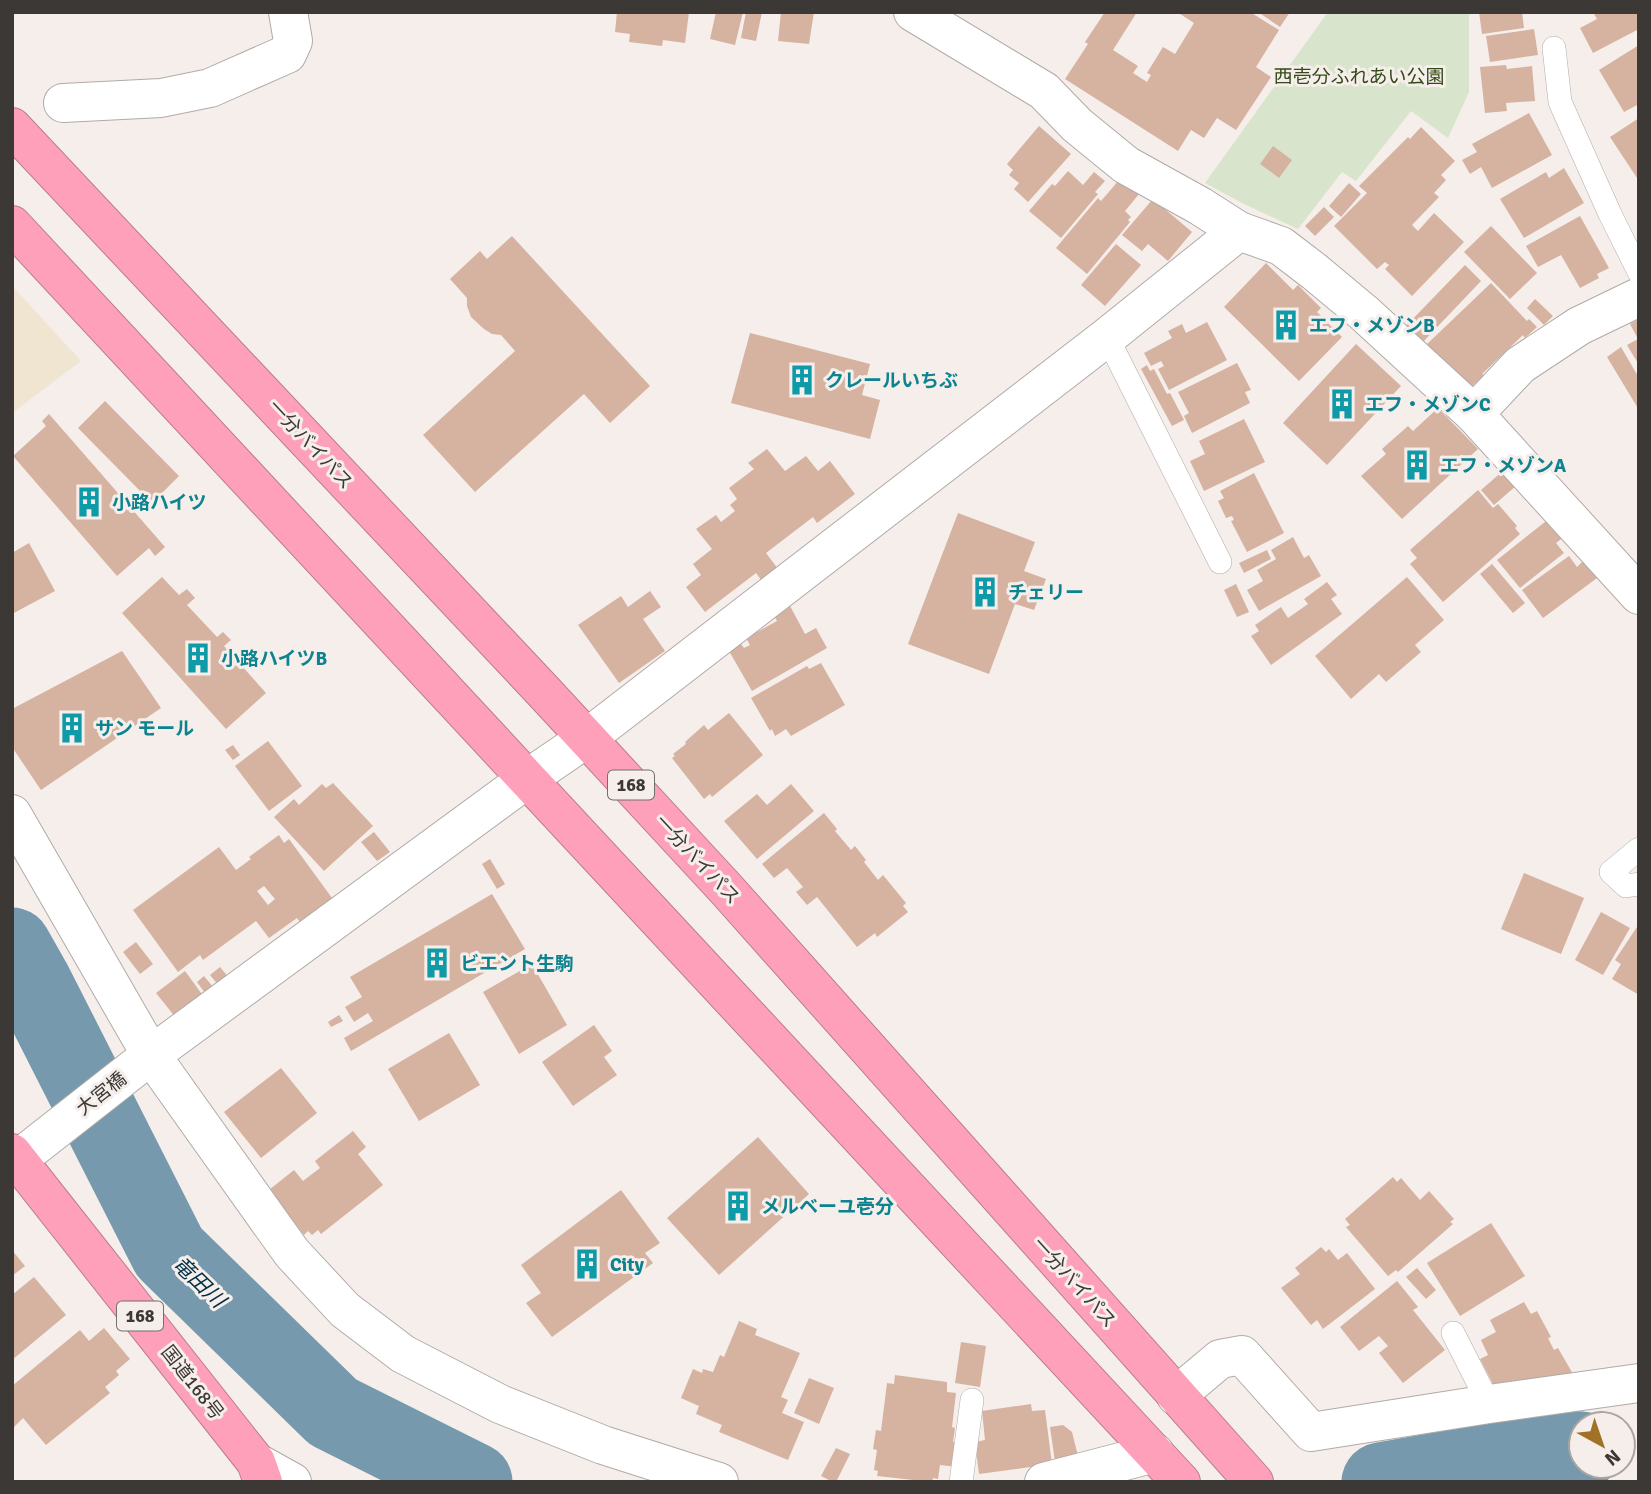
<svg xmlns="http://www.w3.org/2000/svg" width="1651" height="1494" viewBox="0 0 1651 1494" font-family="Signika,'Noto Sans JP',sans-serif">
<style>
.commercial{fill:#efe5d0}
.green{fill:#d8e4cc}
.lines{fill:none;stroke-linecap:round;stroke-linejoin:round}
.river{stroke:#7799ad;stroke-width:79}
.building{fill:#d6b2a1;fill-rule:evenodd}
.lane-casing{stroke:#b1aba7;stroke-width:24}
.street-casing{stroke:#b1aba7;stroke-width:40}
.secondary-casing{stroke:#b1aba7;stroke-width:40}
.highway-casing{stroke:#ba7c8c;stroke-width:40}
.lane{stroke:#fff;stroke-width:23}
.street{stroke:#fff;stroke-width:38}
.secondary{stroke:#fff;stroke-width:38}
.highway{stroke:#ffa0bb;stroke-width:38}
.labels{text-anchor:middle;stroke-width:6;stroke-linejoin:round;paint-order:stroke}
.shield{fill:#f5eeea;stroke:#736f6c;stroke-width:2}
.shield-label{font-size:18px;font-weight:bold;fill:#3b3836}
.park-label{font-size:19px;fill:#354a19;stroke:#f5eeea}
.culture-label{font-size:19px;font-weight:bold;fill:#0d838f;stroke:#f5eeea;text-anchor:start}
.street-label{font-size:19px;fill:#3b3836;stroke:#f5eeea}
.water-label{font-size:21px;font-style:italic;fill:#002f45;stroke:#f5eeea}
</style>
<rect width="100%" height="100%" fill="#f5eeea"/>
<polygon class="commercial" points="12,286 81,361 12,413"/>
<polygon class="green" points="1328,12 1469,12 1469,92 1448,138 1411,111 1356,181 1342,172 1298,229 1242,203 1205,183"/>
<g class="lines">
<g class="river">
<polyline points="12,947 33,984 169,1252 333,1412 473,1482"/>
<polyline points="1381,1482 1560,1450 1581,1451"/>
</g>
</g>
<g class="building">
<polygon points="617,12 689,12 685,43 663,40 662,46 629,42 630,34 615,32"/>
<polygon points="716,12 743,12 735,45 710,39"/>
<polygon points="746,12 762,12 756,41 741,38"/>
<polygon points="781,12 814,12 809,44 778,41"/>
<polygon points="1105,12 1137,12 1113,50 1138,66 1133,73 1147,82 1151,75 1147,73 1163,47 1175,54 1194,23 1177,12 1250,12 1279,30 1256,67 1271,77 1236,130 1217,118 1204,138 1191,130 1178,151 1065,79 1088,44 1085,42"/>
<polygon points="1258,12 1290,12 1280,27"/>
<polygon points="1479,12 1522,12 1524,28 1482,34"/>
<polygon points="1593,12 1639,12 1639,29 1593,53 1580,28 1597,19"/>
<polygon points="1534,29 1538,55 1490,62 1486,36"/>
<polygon points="1639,45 1639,104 1624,112 1599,70"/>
<polygon points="1506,65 1507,69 1532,66 1535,101 1506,103 1507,111 1485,113 1480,67"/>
<polygon points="1529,113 1552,155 1492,188 1481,167 1470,174 1462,160 1477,152 1472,144"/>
<polygon points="1639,118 1639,181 1610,137"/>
<polygon points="1039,126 1071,154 1028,202 1014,189 1019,183 1009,175 1013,170 1007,164"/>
<polygon points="1421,127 1455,161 1441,175 1446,180 1434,193 1439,197 1412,225 1418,231 1434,213 1464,242 1412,296 1385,269 1389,265 1385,262 1377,269 1334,226 1367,193 1359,186 1408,137 1410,139"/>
<polygon points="1273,146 1292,160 1279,178 1260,164"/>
<polygon points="1564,168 1584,203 1524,238 1500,199 1546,172 1549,178"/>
<polygon points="1068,171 1083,185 1094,172 1105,181 1095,192 1098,194 1061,238 1029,211 1052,184 1055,186"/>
<polygon points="1120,179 1139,194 1125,211 1131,217 1128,220 1130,222 1087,274 1056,248 1098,198 1101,201"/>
<polygon points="1349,183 1361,194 1341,217 1329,206"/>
<polygon points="1153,199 1192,232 1168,261 1148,244 1142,251 1122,235"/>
<polygon points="1324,207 1334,217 1315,236 1305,226"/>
<polygon points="1580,216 1609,268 1597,274 1599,278 1580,288 1561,255 1538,267 1526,246"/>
<polygon points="1491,226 1537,273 1510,299 1464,252"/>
<polygon points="512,236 650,386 610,423 584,394 475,492 423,435 515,351 501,335 492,334 484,329 471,317 467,306 467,298 450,279 480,251 487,259"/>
<polygon points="1116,244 1141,265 1105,306 1081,285"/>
<polygon points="1266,263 1293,290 1298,285 1321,308 1317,312 1342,337 1299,381 1224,307"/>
<polygon points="1465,265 1481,281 1422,343 1405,327"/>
<polygon points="1491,283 1527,321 1529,319 1537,327 1525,338 1523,335 1482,374 1484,375 1471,387 1425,346"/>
<polygon points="1535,299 1553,316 1544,325 1527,308"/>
<polygon points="1639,319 1639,365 1627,345 1638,339 1630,324"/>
<polygon points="1207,322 1227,360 1169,390 1158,369 1164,366 1161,361 1151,366 1144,353 1172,338 1168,331 1182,324 1186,333"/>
<polygon points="750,333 870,364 862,395 880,400 870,439 731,403"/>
<polygon points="1356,344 1401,386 1327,465 1283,423"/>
<polygon points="1621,347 1639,378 1639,410 1607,357"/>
<polygon points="1237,363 1251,390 1245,392 1250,403 1192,433 1184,416 1189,413 1178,392"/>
<polygon points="1147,365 1150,371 1154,369 1167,394 1170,393 1184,420 1172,426 1141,369"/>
<polygon points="105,401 179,476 152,503 78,428"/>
<polygon points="1438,408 1478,449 1402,519 1361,476 1386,454 1382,449 1408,426 1413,431"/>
<polygon points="49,414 165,547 155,556 149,548 117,576 13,456 46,426 42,421"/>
<polygon points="1244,419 1265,462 1204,491 1190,461 1205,454 1199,441"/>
<polygon points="767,449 785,471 806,456 818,471 830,461 855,494 817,523 813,517 766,553 778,569 762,581 756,573 705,612 686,587 701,575 693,564 712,549 696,529 716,515 721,522 735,511 730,505 737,499 729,488 754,469 748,463"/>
<polygon points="1504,470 1517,485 1494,505 1481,490"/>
<polygon points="1254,473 1284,533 1247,552 1231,521 1234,520 1232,516 1226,518 1218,501 1224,498 1220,491"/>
<polygon points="1478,490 1493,508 1498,504 1517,526 1515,528 1520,534 1443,602 1410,564 1417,558 1410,550"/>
<polygon points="958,513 1035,542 1024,571 1046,579 1034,610 1015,604 989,674 908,644"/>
<polygon points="1550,518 1565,536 1556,543 1564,553 1520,588 1497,560"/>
<polygon points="1293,537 1304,558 1309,555 1321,576 1259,611 1247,590 1263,581 1257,570 1276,559 1271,550"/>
<polygon points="29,543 55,591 12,614 12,553"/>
<polygon points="1267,550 1271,559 1244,573 1239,563"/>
<polygon points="1569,556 1577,567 1584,560 1597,578 1543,618 1522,590"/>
<polygon points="1492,564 1525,603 1513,613 1480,574"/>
<polygon points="162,577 179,595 187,589 195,598 187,605 217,637 223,632 231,640 224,646 266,693 226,729 122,613"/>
<polygon points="1407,577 1444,620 1415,645 1421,652 1386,682 1379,674 1351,699 1315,656"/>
<polygon points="1327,582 1337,595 1331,599 1342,614 1271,665 1251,636 1259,631 1255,625 1281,607 1288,618 1308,604 1304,599"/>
<polygon points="1236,584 1249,612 1237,617 1224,590"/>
<polygon points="650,591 661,607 643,619 665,651 619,683 578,625 621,596 628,607"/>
<polygon points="789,604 805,634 816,628 827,648 752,691 729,651 741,644 744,648 750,645 746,638 777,621 773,614"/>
<polygon points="122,651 161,708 41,790 12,747 12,709"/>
<polygon points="821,663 845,705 791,736 786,729 775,736 772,729 770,731 751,698 807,666 809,669"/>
<polygon points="729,713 763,755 712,797 710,794 704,799 672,758 675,756 673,754 686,744 685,742 704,725 708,730"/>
<polygon points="268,741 302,786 269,811 235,766"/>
<polygon points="233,745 240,755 233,760 225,750"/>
<polygon points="333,783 373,826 324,871 274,817 294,799 299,805 322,784 326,788"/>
<polygon points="791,784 814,811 757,859 724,821 757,794 767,805"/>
<polygon points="824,813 837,829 835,831 851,850 855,846 866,860 864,862 878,880 883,875 906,903 903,906 908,912 877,937 875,933 857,947 817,897 807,905 796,892 803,887 787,868 774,878 762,864"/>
<polygon points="374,832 390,852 377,861 361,842"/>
<path d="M 279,835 L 284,843 L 289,839 L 332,898 L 300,922 L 297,918 L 269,938 L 256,921 L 203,960 L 200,955 L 178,972 L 133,910 L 219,847 L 236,870 L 251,859 L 249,857 ZM 264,886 L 275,899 L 268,905 L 257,891 Z"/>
<polygon points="490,859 505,884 497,889 482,864"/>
<polygon points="1524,873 1584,898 1561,954 1501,929"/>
<polygon points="492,894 525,949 351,1051 344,1038 373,1021 368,1013 354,1022 345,1007 362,997 350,977"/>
<polygon points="1601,912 1630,928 1603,975 1575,960"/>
<polygon points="1639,924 1639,995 1612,979 1621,964 1615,960"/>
<polygon points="136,942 153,964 140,974 123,952"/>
<polygon points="532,964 567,1025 519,1054 483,992"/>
<polygon points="220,967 229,978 219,986 210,975"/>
<polygon points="185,971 204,997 176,1018 156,993"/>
<polygon points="204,976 213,987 205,993 197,982"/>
<polygon points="339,1015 343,1021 331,1027 328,1022"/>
<polygon points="594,1025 612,1051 604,1057 617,1075 573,1106 542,1062"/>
<polygon points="449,1033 480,1085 419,1121 388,1069"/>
<polygon points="281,1068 317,1113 261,1158 224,1112"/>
<polygon points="353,1131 366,1147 358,1154 383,1185 321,1234 318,1230 312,1235 308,1231 304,1235 269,1190 294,1170 303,1181 320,1168 315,1161"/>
<polygon points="758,1137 809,1194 719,1275 667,1218"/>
<polygon points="1393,1177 1397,1182 1401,1178 1420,1200 1429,1191 1454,1219 1450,1222 1453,1224 1398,1272 1396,1270 1388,1276 1346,1227 1350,1225 1345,1219"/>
<polygon points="621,1190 660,1243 645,1253 653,1263 552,1337 526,1303 541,1293 521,1265"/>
<polygon points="1491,1223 1525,1276 1460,1316 1427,1263"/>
<polygon points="1321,1247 1326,1252 1329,1249 1338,1260 1347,1253 1375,1289 1323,1329 1317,1320 1311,1325 1281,1288 1300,1274 1295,1268"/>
<polygon points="12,1250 25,1266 12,1276"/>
<polygon points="1417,1268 1436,1290 1426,1299 1406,1277"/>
<polygon points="34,1277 66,1315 12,1360 12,1295"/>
<polygon points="1397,1281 1418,1307 1413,1310 1445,1350 1403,1383 1379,1353 1388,1346 1379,1336 1359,1351 1340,1327"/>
<polygon points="1524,1302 1531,1314 1537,1311 1551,1337 1548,1338 1554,1350 1558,1348 1573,1374 1497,1392 1480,1359 1488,1355 1481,1340 1496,1332 1490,1320"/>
<polygon points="739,1321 757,1329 755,1335 800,1353 781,1397 788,1400 782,1413 804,1422 788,1460 719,1432 722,1425 696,1414 699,1406 681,1398 693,1369 702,1373 703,1369 713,1372 720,1355 724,1357"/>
<polygon points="104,1328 130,1359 116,1371 119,1375 105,1387 110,1393 46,1445 23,1418 12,1429 12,1386 80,1330 89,1341"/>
<polygon points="961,1342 986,1346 980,1387 955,1383"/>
<polygon points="895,1375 947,1382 947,1392 956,1393 952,1427 955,1428 953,1442 960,1443 957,1467 940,1465 938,1479 933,1478 932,1482 877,1476 878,1471 874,1470 877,1450 873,1449 876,1430 881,1431 887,1383 894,1384"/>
<polygon points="809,1378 834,1388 819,1424 794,1413"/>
<polygon points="1031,1404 1032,1411 1045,1410 1052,1464 979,1474 975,1442 985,1440 982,1411"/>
<polygon points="1063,1425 1072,1432 1079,1460 1055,1462 1050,1427"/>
<polygon points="836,1448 850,1454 836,1482 833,1482 821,1476"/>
</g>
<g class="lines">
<g class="lane-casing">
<g id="lane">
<polyline points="1554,48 1560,102 1610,214 1639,272"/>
<polyline points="1107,337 1220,562"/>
<polyline points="1639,849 1611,872 1626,886 1639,884"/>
<polyline points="1453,1333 1489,1404"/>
<polyline points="961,1482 972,1400"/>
</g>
</g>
<g class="street-casing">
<g id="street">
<polyline points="63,103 161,98 210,88 287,54 293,41 288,12"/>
<polyline points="1474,414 1520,365 1579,326 1639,297"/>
<polyline points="12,814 151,1055 292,1253 345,1310 403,1354 500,1404 603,1445 719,1482"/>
<polyline points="12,1164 151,1055 527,779 587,738 1107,337 1239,231"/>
<polyline points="1176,1396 1220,1359 1242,1355 1311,1432 1489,1404 1639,1383"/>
<polyline points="256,1462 292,1482"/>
<polyline points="1044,1482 1155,1453"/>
</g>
</g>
<g class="secondary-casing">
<polyline id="secondary" points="913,12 1044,91 1077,125 1126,165 1200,206 1239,231 1281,246 1315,272 1363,312 1474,414 1639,595"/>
</g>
<g class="highway-casing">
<g id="highway">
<polyline points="12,127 544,692 727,890 1254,1482"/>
<polyline points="12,225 1181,1482"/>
<polyline points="12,1153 256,1462 263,1482"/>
</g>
</g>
<use href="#lane" class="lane"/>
<use href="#street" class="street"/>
<use href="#secondary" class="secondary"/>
<use href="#highway" class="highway"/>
</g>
<defs>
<g id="building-bare" transform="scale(2.415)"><path d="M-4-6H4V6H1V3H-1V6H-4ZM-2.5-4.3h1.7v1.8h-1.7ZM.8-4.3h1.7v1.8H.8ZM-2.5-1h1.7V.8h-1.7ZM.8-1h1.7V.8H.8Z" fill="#0f9aa8" stroke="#f5eeea" stroke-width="2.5" paint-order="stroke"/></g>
</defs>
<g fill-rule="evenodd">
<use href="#building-bare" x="1286" y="325"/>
<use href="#building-bare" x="802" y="380"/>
<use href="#building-bare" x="1342" y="404"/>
<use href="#building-bare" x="1417" y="465"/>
<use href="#building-bare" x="89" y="502"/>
<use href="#building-bare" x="985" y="592"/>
<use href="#building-bare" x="198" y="658"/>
<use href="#building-bare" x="72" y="728"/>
<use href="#building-bare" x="437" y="963"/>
<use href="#building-bare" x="738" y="1206"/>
<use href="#building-bare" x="587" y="1264"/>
</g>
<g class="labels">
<g class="shield">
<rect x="608" y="770.5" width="46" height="29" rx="5"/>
<rect x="117" y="1301.5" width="46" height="29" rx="5"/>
</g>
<g class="shield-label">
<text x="631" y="791">168</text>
<text x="140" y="1322">168</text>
</g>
<g class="park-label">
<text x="1359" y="83">西壱分ふれあい公園</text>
</g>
<g class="culture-label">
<text x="1309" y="332">エフ・メゾンB</text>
<text x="825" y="387">クレールいちぶ</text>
<text x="1365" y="411">エフ・メゾンC</text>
<text x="1440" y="472">エフ・メゾンA</text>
<text x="112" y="509">小路ハイツ</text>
<text x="1008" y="599">チェリー</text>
<text x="221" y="665">小路ハイツB</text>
<text x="95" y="735">サン モール</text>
<text x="460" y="970">ビエント生駒</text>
<text x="761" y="1213">メルベーユ壱分</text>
<text x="610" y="1271">City</text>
</g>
<g class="street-label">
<text transform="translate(311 444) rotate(47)" y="7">一分バイパス</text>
<text transform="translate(698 859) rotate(47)" y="7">一分バイパス</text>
<text transform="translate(101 1093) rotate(-38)" y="7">大宮橋</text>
<text transform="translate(1075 1282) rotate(48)" y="7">一分バイパス</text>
<text transform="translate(193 1382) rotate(52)" y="7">国道168号</text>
</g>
<g class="water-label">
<text transform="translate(199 1282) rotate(44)" y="7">竜田川</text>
</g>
</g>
<rect width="1651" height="1494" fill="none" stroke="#3b3836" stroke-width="28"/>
<g transform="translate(1602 1445) rotate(140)"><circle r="33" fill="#f5eeea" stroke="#aba5a2" stroke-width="2"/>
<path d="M0-5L12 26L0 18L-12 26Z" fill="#a17225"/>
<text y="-10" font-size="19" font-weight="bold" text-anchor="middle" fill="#3b3836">N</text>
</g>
</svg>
